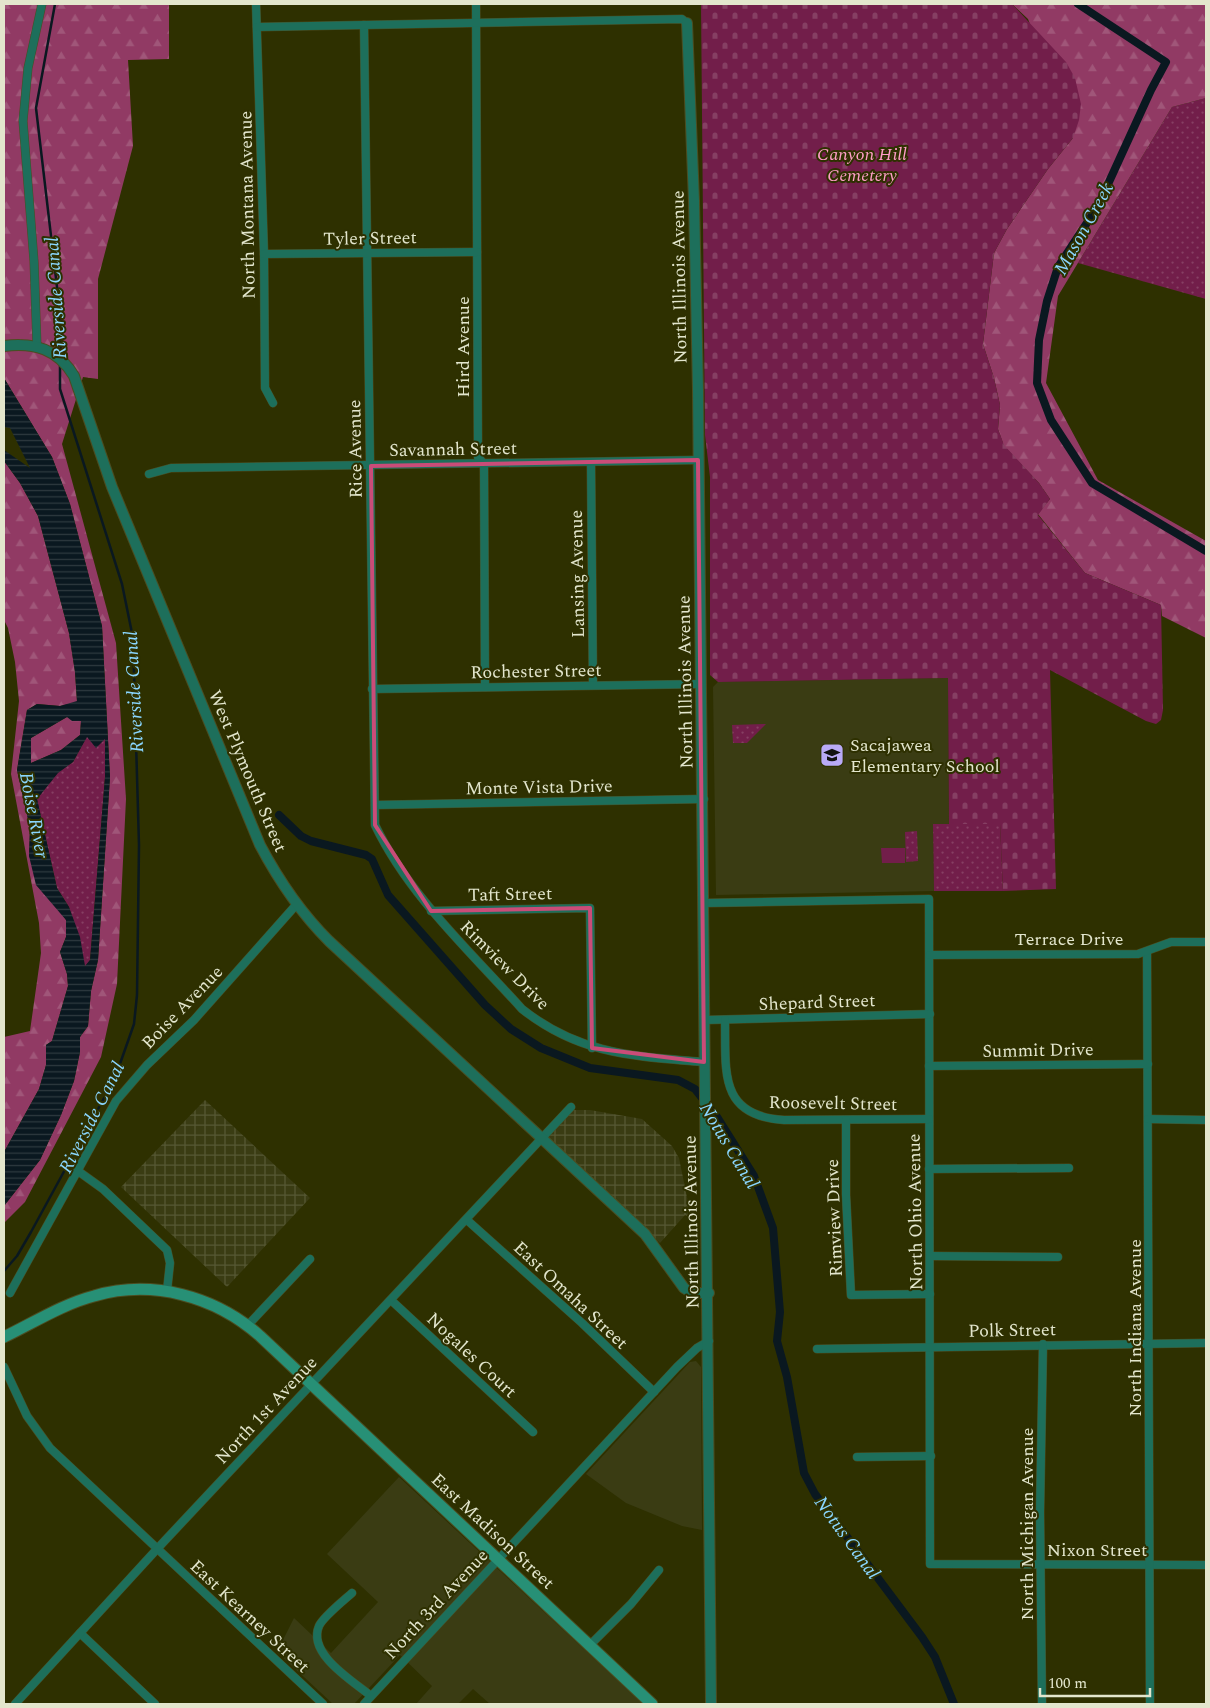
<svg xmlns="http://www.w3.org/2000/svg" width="1210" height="1708" viewBox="0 0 1210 1708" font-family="Spectral,serif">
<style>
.built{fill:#3a3c13}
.industrial{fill:url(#industrial-grid)}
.grass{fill:url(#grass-dots)}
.forest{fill:url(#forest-firs)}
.cemetery{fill:url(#cemetery-stones)}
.garden{fill:#721e4a}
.water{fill:url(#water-rules);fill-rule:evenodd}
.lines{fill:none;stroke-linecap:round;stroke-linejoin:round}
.stream{stroke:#0a1820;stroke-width:2.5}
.canal{stroke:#0a1820;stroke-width:8}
.minor-casing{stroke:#4b4d21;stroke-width:9}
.tertiary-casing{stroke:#4b4d21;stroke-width:12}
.secondary-casing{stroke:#4b4d21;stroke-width:13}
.minor{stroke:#1d6f5b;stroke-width:8}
.tertiary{stroke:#1d6f5b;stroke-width:10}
.secondary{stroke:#279076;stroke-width:11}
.marked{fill:none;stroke:#ca4c78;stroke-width:4;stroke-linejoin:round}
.labels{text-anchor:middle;stroke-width:4;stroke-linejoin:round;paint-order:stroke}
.park-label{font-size:18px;font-style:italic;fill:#ff9ec8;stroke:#2e3000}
.street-label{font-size:18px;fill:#e3e6cd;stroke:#2e3000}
.poi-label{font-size:18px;fill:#e3e6cd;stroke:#2e3000;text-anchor:start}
.water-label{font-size:19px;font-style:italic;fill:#8ad6fe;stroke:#2e3000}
</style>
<defs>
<pattern id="industrial-grid" width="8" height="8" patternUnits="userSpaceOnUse" patternTransform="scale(1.25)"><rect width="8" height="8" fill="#3a3c13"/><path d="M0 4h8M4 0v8" fill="none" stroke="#565834"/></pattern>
<pattern id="grass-dots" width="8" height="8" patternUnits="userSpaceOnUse" patternTransform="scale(1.25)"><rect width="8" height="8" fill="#721e4a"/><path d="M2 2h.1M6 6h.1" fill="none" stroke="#863f63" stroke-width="1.8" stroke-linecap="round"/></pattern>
<pattern id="forest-firs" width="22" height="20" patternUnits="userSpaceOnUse" patternTransform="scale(1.25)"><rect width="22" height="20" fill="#913a64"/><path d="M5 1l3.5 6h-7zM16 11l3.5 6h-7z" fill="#a05679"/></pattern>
<pattern id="cemetery-stones" width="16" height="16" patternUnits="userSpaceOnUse" patternTransform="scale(1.25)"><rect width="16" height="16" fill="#721e4a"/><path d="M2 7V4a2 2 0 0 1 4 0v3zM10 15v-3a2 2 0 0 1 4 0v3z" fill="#863f63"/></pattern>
<pattern id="water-rules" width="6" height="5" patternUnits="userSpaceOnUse" patternTransform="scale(1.25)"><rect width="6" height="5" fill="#0a1820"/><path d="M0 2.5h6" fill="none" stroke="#2e3a3f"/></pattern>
</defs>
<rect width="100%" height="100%" fill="#2e3000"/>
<g class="built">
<polygon points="948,678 949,824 933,825 934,891 716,895 713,687 718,682"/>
<polygon points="696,1361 701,1367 702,1530 682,1526 626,1503 586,1474 690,1362"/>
<polygon points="399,1477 643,1704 490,1704 473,1689 458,1704 416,1704 432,1686 400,1655 354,1704 333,1704 277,1652 294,1618 331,1653 378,1602 327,1554"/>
</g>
<g class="industrial">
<polygon points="205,1100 310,1198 227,1287 121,1187"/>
<polygon points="571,1110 590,1110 642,1119 672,1146 679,1158 690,1212 689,1217 685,1215 660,1243 547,1136"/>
</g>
<g class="grass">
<polygon points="1206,98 1206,299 1078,263 1172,107"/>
<polygon points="766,724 747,743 733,743 732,725"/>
<polygon points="87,736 100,743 105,738 105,777 90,960 85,967 69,907 57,888 37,799 58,772 73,762"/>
<polygon points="933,824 1000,824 1003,891 934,891"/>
<polygon points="917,831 918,861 906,862 905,832"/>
</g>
<g class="forest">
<polygon points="4,4 169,4 169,59 128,60 133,146 98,279 98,379 83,377 62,444 116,643 126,799 117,984 101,1057 25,1202 4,1223 4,1206 40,1160 61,1115 74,1081 80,1052 80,1037 88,1026 91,991 98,960 110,777 102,626 70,504 52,457 4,378"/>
<polygon points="1012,4 1206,4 1206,98 1172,107 1058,296 1046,383 1098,480 1206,541 1206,638 1162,616 1161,605 1085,573 1038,514 1050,499 1039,483 1004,446 998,429 1000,405 994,378 983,344 994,253 1007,229 1048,169 1073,138 1028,19"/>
<polygon points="4,461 20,483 38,516 69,633 75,672 77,702 60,706 37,704 27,710 17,770 30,828 29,856 66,920 66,937 60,952 67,974 68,986 52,1041 46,1045 46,1065 39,1089 4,1152 4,1037 30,1031 41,953 39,923 11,774 19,701 15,662 8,628 4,620"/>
<polygon points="67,717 81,721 80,735 61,750 31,763 31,738"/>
</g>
<polygon class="cemetery" points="701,4 1012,4 1066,62 1075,78 1081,104 1079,120 1073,138 1048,169 1007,229 994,253 983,344 994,378 1000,405 998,429 1004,445 1039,483 1050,499 1038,515 1085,573 1161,605 1163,710 1161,720 1156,724 1146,721 1050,670 1056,889 1003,891 1000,824 949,824 948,678 718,682 710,675 710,477 705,435"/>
<polygon class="garden" points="881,848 905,848 905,863 882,863"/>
<path class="water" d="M 4,378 L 52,457 L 70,504 L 102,626 L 110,777 L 98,960 L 91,991 L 88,1026 L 80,1037 L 80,1052 L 74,1081 L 61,1115 L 40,1160 L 4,1206 L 4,1152 L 39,1089 L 46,1065 L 46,1045 L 52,1041 L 68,986 L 67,974 L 60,952 L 66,937 L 66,920 L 36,885 L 29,856 L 30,828 L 17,770 L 27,710 L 37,704 L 60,706 L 77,701 L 75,672 L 69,633 L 38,516 L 20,483 L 4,461 L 4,450 L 30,468 L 10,428 L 4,427 ZM 67,717 L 72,721 L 81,721 L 80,735 L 61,750 L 31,763 L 31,738 ZM 87,737 L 96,748 L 105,739 L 105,777 L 90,960 L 85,966 L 80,937 L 69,907 L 57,888 L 37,799 L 58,773 L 73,762 Z"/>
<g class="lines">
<g class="stream">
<polyline points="55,4 36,108 59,304 61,356"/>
<polyline points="4,1271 17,1256 31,1232 115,1078 134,1024 137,995 139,845 133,638 122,584 60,389 60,364"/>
</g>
<g class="canal">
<polyline points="1078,4 1166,62 1151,90 1098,206 1058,267 1047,301 1039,340 1037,383 1051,420 1092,483 1206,551"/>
<polyline points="279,815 301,836 311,841 366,855 372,859 388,895 485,1005 511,1029 541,1048 590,1068 678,1080 695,1089 717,1117 754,1176 773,1228 780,1312 777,1341 787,1377 804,1473 815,1494 922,1637 935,1657 954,1704"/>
</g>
<g class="minor-casing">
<g id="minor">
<polyline points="256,4 264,254 265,388 273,403"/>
<polyline points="476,4 478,457 484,464 485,687"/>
<path d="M 364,25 L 375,825 C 409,896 470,951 522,1009 C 580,1055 634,1056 704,1062"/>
<polyline points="257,27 682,19 687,23"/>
<polyline points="264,254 477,252"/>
<polyline points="37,346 34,261 23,121 28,68 42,4"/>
<polyline points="591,463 593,685"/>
<polyline points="149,474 171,468 698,460"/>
<polyline points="372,689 701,684"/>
<polyline points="375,805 704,799"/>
<polyline points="705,903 929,899 930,1564 1206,1565"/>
<polyline points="431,911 590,908 592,1048"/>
<polyline points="1147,952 1150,1704"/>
<polyline points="930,955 1138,954 1171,942 1206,942"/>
<polyline points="705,1020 930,1014"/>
<path d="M 725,1020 C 726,1071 718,1116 784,1120 L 929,1119"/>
<polyline points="929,1066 1148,1064"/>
<polyline points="1148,1119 1206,1120"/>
<polyline points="846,1120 846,1195 851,1295 930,1294"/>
<polyline points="929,1169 1069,1168"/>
<polyline points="78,1171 103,1189 167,1250 170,1263 167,1291"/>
<polyline points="467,1220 582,1323 654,1392"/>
<polyline points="930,1256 1058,1257"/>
<polyline points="10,1293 116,1101 147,1065 194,1020 296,905"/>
<polyline points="392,1301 533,1432"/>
<polyline points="248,1325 310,1259"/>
<polyline points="817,1349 1206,1343"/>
<polyline points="4,1367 27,1416 50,1448 323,1704"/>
<polyline points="857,1457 931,1456"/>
<path d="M 352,1593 C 343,1601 323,1617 319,1626 C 307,1654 353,1681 371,1696"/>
<polyline points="80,1633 155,1704"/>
<polyline points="589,1646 631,1604 659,1570"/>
<polyline points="15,1704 157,1549 571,1107"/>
<polyline points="364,1704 677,1367 697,1348 709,1341"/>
<polyline points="1042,1704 1040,1512 1043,1344"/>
</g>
</g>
<g class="tertiary-casing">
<g id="tertiary">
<polyline points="687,23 694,201 698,390 711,1704"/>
<path d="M 4,346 C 34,342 58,349 74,376 L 112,487 L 260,845 C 279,881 300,912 329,941 L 645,1234 L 684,1288 L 692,1293 L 709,1293"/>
</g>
</g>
<g class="secondary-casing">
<path id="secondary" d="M 4,1337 C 33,1323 63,1304 94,1296 C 152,1279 215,1296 260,1336 L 652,1704"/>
</g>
<use href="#minor" class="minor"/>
<use href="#tertiary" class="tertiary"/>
<use href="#secondary" class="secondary"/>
</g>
<path class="marked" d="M 698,460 L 704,1062 L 592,1048 L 590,908 L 431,911 L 375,825 L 371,466 Z"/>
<defs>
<g id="school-square" transform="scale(1.25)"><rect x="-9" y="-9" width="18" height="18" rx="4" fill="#b9aaf7" stroke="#2e3000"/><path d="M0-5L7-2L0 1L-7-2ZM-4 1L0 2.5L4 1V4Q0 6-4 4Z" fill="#111"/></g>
</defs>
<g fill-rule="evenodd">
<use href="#school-square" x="832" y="755"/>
</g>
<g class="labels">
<g class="park-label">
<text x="862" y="160">Canyon Hill<tspan x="862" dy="21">Cemetery</tspan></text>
</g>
<g class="street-label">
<text transform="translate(247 205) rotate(-91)" y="6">North Montana Avenue</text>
<text transform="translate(370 238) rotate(-1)" y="6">Tyler Street</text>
<text transform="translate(679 277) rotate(-91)" y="6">North Illinois Avenue</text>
<text transform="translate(463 347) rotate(-90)" y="6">Hird Avenue</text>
<text transform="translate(355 449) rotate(-91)" y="6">Rice Avenue</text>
<text transform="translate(453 449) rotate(-1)" y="6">Savannah Street</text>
<text transform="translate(577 574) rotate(-91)" y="6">Lansing Avenue</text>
<text transform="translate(536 671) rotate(-1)" y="6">Rochester Street</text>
<text transform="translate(685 682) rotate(-91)" y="6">North Illinois Avenue</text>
<text transform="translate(248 771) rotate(67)" y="6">West Plymouth Street</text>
<text transform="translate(539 787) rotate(-1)" y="6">Monte Vista Drive</text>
<text transform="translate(510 894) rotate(-1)" y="6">Taft Street</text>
<text x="1069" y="945">Terrace Drive</text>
<text transform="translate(505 965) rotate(45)" y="6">Rimview Drive</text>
<text transform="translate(817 1002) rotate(-2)" y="6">Shepard Street</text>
<text transform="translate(182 1007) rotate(-46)" y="6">Boise Avenue</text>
<text transform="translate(1038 1050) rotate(-1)" y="6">Summit Drive</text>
<text transform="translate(833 1103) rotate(1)" y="6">Roosevelt Street</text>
<text transform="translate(915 1212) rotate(-91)" y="6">North Ohio Avenue</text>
<text transform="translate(834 1218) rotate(-92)" y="6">Rimview Drive</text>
<text transform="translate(691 1222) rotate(-91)" y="6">North Illinois Avenue</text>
<text transform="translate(571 1295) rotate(43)" y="6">East Omaha Street</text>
<text transform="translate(1135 1328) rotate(-90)" y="6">North Indiana Avenue</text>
<text transform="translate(1012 1330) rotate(-1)" y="6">Polk Street</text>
<text transform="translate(472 1355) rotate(43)" y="6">Nogales Court</text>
<text transform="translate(266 1410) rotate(-47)" y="6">North 1st Avenue</text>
<text transform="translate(1027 1524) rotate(-90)" y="6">North Michigan Avenue</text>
<text transform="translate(493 1531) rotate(43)" y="6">East Madison Street</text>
<text x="1097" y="1556">Nixon Street</text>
<text transform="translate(436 1604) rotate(-47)" y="6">North 3rd Avenue</text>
<text transform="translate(250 1616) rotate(43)" y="6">East Kearney Street</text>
</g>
<g class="poi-label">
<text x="850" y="751">Sacajawea<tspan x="850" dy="21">Elementary School</tspan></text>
</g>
<g class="water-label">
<text transform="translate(1083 228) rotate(-61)" y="7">Mason Creek</text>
<text transform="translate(55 298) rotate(-94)" y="7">Riverside Canal</text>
<text transform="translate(133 692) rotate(-93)" y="7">Riverside Canal</text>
<text transform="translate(35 815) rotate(79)" y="7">Boise River</text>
<text transform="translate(91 1117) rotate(-63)" y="7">Riverside Canal</text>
<text transform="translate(730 1145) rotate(59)" y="7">Notus Canal</text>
<text transform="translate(848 1537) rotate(54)" y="7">Notus Canal</text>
</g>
</g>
<rect width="1210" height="1708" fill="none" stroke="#e3e6cd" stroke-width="10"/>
<path d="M1040 1688v8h110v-8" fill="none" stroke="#e3e6cd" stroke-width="2.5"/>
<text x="1048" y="1688" font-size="15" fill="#e3e6cd" stroke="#2e3000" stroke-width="4" paint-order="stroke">100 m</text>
</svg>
